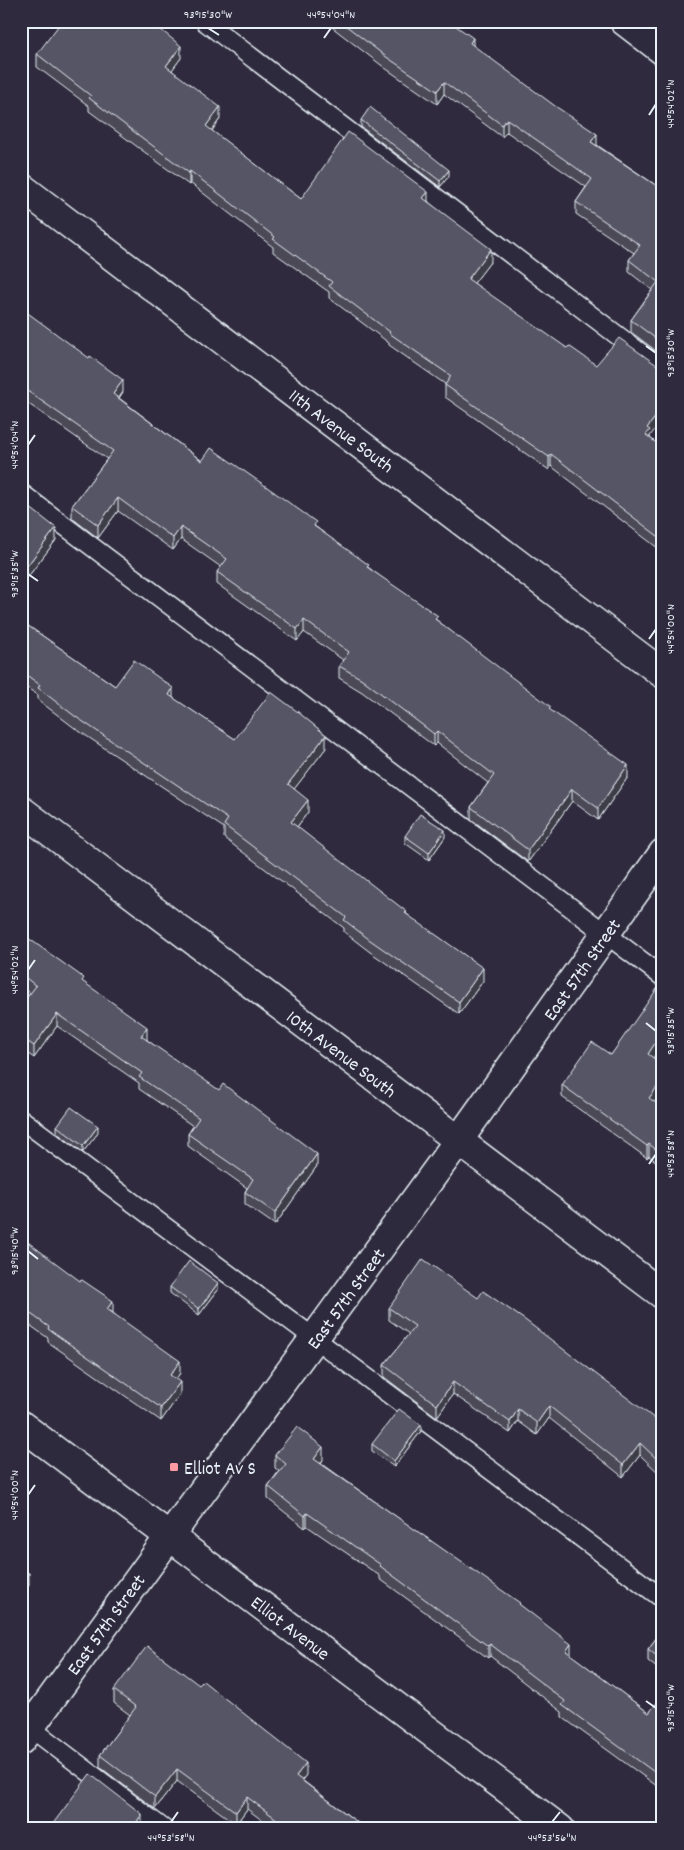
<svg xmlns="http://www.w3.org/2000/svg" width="684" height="1850" viewBox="0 0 684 1850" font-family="Dekko,sans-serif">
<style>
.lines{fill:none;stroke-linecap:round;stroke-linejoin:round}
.lane-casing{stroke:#e8f1f8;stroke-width:21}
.street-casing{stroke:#e8f1f8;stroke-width:31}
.lane{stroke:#2f2a3d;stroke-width:18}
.street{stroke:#2f2a3d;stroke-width:28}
.wall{fill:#4b4957;stroke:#e8f1f8}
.shaded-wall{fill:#3d3c47;stroke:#e8f1f8}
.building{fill:#575565;stroke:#e8f1f8}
.ticks{fill:none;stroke:#e8f1f8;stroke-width:2}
.poi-dot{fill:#ff9aa2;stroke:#2f2a3d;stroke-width:2}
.labels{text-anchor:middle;stroke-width:4;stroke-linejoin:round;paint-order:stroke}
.street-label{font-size:19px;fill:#e8f1f8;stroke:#2f2a3d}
.poi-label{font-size:19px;fill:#e8f1f8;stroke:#2f2a3d;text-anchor:start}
.neatline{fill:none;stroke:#e8f1f8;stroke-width:2}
.ticks-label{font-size:12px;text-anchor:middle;fill:#e8f1f8}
</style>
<rect width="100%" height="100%" fill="#2f2a3d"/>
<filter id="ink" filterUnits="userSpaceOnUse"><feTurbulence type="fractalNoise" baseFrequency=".02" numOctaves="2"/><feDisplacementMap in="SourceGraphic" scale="10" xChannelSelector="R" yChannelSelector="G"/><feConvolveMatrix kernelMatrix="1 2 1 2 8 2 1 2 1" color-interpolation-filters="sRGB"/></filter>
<g filter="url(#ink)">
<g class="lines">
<g class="lane-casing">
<g id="lane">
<polyline points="204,21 663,370"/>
<polyline points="21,493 663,977"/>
<polyline points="21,1119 663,1599"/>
<polyline points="23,1722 164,1829"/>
</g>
</g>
<g class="street-casing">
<g id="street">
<polyline points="624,21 663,51"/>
<polyline points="21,187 663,674"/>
<polyline points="21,810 663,1295"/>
<polyline points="21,1425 560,1829"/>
<polyline points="21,1740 458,1141 663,853"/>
</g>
</g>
<use href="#lane" class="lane"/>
<use href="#street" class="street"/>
</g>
<g class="wall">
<polygon points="324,21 449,21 473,46 597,145 663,190 663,356 631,332 631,320 652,290 629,272 629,260 634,253 576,214 576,202 586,187 507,132 502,137 444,94 437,104 385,68"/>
<polygon points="89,28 181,58 172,70 220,119 212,131 301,199 428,201 491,261 474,283 650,436 650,438 663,448 663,552 551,466 549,470 445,397 445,384 389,345 389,343 329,298 329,292 273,252 273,247 190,183 189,185 89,111 89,106 37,67 37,54"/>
<polygon points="361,120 449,176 440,187 361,127"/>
<polygon points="21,308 123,392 119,398 202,461 316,527 438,621 551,711 628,777 598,820 572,801 528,862 471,819 471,807 488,783 437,743 434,746 362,692 339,678 339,666 343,660 304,632 297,641 217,584 217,572 221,567 181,539 173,550 118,511 98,538 72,518 72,506 107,459 23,400 21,403"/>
<polygon points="21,506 56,540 27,578 21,574"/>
<polygon points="21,621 115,686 173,698 235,739 326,748 294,789 308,812 297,827 407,914 483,981 459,1014 370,952 344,932 344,928 224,838 224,828 76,729 38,700 38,695 21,684"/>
<polygon points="405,836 445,837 429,860 405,843"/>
<polygon points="21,933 84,983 147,1039 147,1040 317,1166 275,1225 245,1204 245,1192 247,1188 188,1146 188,1134 193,1126 139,1089 139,1083 57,1026 34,1058 21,1049 21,1005 30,993 21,986"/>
<polygon points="663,988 663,1043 653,1058 663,1065 663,1091 655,1102 663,1108 663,1167 649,1156 647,1158 562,1097 562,1085 611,1055"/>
<polygon points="57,1126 98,1133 83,1152 57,1133"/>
<polygon points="21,1237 113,1313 180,1373 176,1379 180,1394 161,1421 48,1342 48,1338 21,1319"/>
<polygon points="170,1287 218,1290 199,1315 170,1293"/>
<polygon points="389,1308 663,1425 663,1477 640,1455 623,1477 549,1418 537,1435 518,1421 510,1433 453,1394 437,1417 384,1377 384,1365 409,1334 389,1320"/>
<polygon points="421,1431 394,1467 372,1451 372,1444"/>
<polygon points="275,1455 323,1460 321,1463 520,1605 571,1655 649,1713 663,1697 663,1787 661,1789 562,1717 562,1712 490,1656 488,1658 380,1579 380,1576 307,1526 305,1528 268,1499 268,1486 279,1471 275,1468"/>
<polygon points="663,1572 663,1586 660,1583 660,1577"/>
<polygon points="663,1629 663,1673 648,1661 648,1649"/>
<polygon points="114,1690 306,1775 302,1780 366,1829 274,1829 247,1809 236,1824 177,1781 155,1809 100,1767 100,1755 130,1715 114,1703"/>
</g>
<g class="shaded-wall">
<polygon points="473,38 473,50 470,43"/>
<polygon points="181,46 181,58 166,78 166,66"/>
<polygon points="444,82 444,94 437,104 437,91"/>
<polygon points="220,107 220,119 206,138 206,126"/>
<polygon points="507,119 507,132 502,137 502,125"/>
<polygon points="597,134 597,146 591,142"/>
<polygon points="449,170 449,176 440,187 440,181"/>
<polygon points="190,171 190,183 189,185 189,173"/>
<polygon points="428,192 428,204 423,198"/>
<polygon points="491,249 491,261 468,291 468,279"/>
<polygon points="123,380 123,392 113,406 113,394"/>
<polygon points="23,388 23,400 21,403 21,391"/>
<polygon points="663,407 663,419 650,436 650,442 646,435 647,428"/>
<polygon points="551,454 551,466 549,470 549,457"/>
<polygon points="118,498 118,511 98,538 98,525"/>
<polygon points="181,527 181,539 173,550 173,538"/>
<polygon points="56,528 56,540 27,578 27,566"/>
<polygon points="304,620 304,632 297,641 297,629"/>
<polygon points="173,688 173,700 169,695"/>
<polygon points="437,731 437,743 434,746 434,734"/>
<polygon points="326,735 326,748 288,797 288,784"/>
<polygon points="628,765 628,777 598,820 598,808"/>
<polygon points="572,789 572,801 528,862 528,850"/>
<polygon points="308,800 308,812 291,835 291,822"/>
<polygon points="445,830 445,837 429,860 429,853"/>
<polygon points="483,968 483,981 459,1014 459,1002"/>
<polygon points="57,1014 57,1026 34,1058 34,1046"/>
<polygon points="147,1027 147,1039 141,1048 141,1036"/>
<polygon points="663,1031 663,1043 648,1066 648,1054"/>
<polygon points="663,1079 663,1091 649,1110 649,1098"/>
<polygon points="98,1126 98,1133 83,1152 83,1146"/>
<polygon points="649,1144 649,1156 647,1158 647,1146"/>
<polygon points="317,1154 317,1166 275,1225 275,1213"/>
<polygon points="218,1283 218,1290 199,1315 199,1309"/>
<polygon points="113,1301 113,1313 107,1309"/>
<polygon points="180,1361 180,1373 170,1388 170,1375"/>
<polygon points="180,1382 180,1394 161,1421 161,1408"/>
<polygon points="453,1382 453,1394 437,1417 437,1405"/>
<polygon points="549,1406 549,1418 537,1435 537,1423"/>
<polygon points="518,1409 518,1421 510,1433 510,1422"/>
<polygon points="421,1425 421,1431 394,1467 394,1461"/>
<polygon points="640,1443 640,1455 623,1477 623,1465"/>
<polygon points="323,1447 323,1460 314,1471 314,1459"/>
<polygon points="307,1513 307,1526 305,1528 305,1516"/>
<polygon points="29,1573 29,1585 21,1596 21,1585"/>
<polygon points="490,1644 490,1656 488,1658 488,1646"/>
<polygon points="571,1644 571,1657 566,1651"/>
<polygon points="306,1763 306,1775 296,1788 296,1776"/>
<polygon points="177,1769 177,1781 155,1809 155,1797"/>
<polygon points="663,1774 663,1787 661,1789 661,1777"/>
<polygon points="247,1797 247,1809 236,1824 236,1812"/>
<polygon points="142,1814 142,1826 140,1829 132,1829"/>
</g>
<g class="building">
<polygon points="62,21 81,21 89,28 95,21 150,21 181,46 166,66 220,107 206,126 301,199 348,132 428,192 423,198 491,249 468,279 567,348 569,346 596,365 619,338 661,368 663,368 663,407 647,428 650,430 646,435 663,448 663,540 551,454 549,457 445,385 451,376 389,333 390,332 329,286 332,282 273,239 275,237 190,171 189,173 89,98 91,96 37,54"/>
<polygon points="340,21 449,21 473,38 470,43 555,106 597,134 591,142 663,190 663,344 631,320 658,282 629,260 640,245 576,202 592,179 507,119 502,125 444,82 437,91 385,56"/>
<polygon points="370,107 449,170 440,181 361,120"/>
<polygon points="21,308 89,358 90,356 123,380 113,394 202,461 211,448 267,487 316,522 314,526 369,565 367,567 438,616 435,619 551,707 549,709 628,765 598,808 572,789 528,850 471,807 494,775 437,731 434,734 362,679 339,666 349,652 304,620 297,629 217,572 227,559 181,527 173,538 118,498 98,525 72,506 113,451 23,388 21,391"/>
<polygon points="24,503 56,528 27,566 21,561 21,506"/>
<polygon points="21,621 115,686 134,660 173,688 169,695 235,739 271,692 298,712 326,735 288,784 308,800 291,822 407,912 405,913 483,968 459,1002 370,940 344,920 346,917 224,825 228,819 76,717 38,688 40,685 21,671"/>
<polygon points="420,814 445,830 429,853 405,836"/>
<polygon points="21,933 84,978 82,981 147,1027 141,1036 219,1090 223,1084 317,1154 275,1213 245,1192 253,1179 188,1134 199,1118 139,1077 142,1073 57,1014 34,1046 21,1037 21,1005 36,986 21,974"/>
<polygon points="659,986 663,988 663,1031 648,1054 663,1065 663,1079 649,1098 663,1108 663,1155 649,1144 647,1146 562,1085 592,1042 611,1055"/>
<polygon points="71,1107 98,1126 83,1146 57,1126"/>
<polygon points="21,1237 80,1281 82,1280 113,1301 107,1309 180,1361 170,1375 180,1382 161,1408 48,1329 49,1327 21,1307"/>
<polygon points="423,1259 478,1298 483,1291 525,1320 663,1425 663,1465 640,1443 623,1465 549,1406 537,1423 518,1409 510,1422 453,1382 437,1405 384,1365 415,1326 389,1308"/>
<polygon points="189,1261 218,1283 199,1309 170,1287"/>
<polygon points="399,1409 421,1425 394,1461 372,1444"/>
<polygon points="297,1427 323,1447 314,1459 520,1603 519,1604 571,1644 566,1651 649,1713 662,1696 663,1697 663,1774 661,1777 562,1705 565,1701 490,1644 488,1646 380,1566 381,1565 307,1513 305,1516 268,1486 286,1464 275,1455"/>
<polygon points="21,1568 29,1573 21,1585"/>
<polygon points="663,1572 663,1579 660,1577"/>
<polygon points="663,1629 663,1661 648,1649"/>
<polygon points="147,1646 199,1685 203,1681 306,1763 296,1776 366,1829 290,1829 247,1797 236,1812 177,1769 155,1797 100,1755 136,1707 114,1690"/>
<polygon points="90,1774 142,1814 132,1829 49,1829"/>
</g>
</g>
<path class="ticks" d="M 208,28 L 219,35M 324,38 L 331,28M 649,115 L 656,104M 646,346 L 656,353M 28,445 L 35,435M 28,574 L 38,581M 649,639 L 656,629M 28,970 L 35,960M 646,1023 L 656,1031M 649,1164 L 656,1154M 28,1251 L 38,1259M 28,1495 L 35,1485M 646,1701 L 656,1708M 171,1822 L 178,1812M 552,1822 L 560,1812"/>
<rect class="poi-dot" x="169" y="1462" width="10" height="10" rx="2.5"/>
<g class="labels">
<g class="street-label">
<text transform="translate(342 430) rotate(37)" y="7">11th Avenue South</text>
<text transform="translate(581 969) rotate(-55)" y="7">East 57th Street</text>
<text transform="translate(342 1053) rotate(37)" y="7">10th Avenue South</text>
<text transform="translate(345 1298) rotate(-54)" y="7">East 57th Street</text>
<text transform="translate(105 1624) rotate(-54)" y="7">East 57th Street</text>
<text transform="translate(291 1627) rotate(37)" y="7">Elliot Avenue</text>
</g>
<g class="poi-label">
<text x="184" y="1474">Elliot Av S</text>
</g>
</g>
<rect width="684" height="1850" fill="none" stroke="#2f2a3d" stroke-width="55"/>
<rect x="28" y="28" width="628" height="1794" class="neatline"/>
<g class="ticks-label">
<text x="208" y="18">93°15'30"W</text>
<text x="331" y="18">44°54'04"N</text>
<text transform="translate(670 104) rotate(-90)" y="4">44°54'02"N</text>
<text transform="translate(670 353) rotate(-90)" y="4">93°15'30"W</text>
<text transform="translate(14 445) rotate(-90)" y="4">44°54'04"N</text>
<text transform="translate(14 574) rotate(-90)" y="4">93°15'35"W</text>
<text transform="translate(670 629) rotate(-90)" y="4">44°54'00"N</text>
<text transform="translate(14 970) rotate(-90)" y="4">44°54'02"N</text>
<text transform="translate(670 1031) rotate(-90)" y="4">93°15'35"W</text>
<text transform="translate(670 1154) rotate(-90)" y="4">44°53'58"N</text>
<text transform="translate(14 1251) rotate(-90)" y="4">93°15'40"W</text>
<text transform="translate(14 1495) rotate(-90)" y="4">44°54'00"N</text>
<text transform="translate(670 1708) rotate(-90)" y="4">93°15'40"W</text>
<text x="171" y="1841">44°53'58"N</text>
<text x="552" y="1841">44°53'56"N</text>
</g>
</svg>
